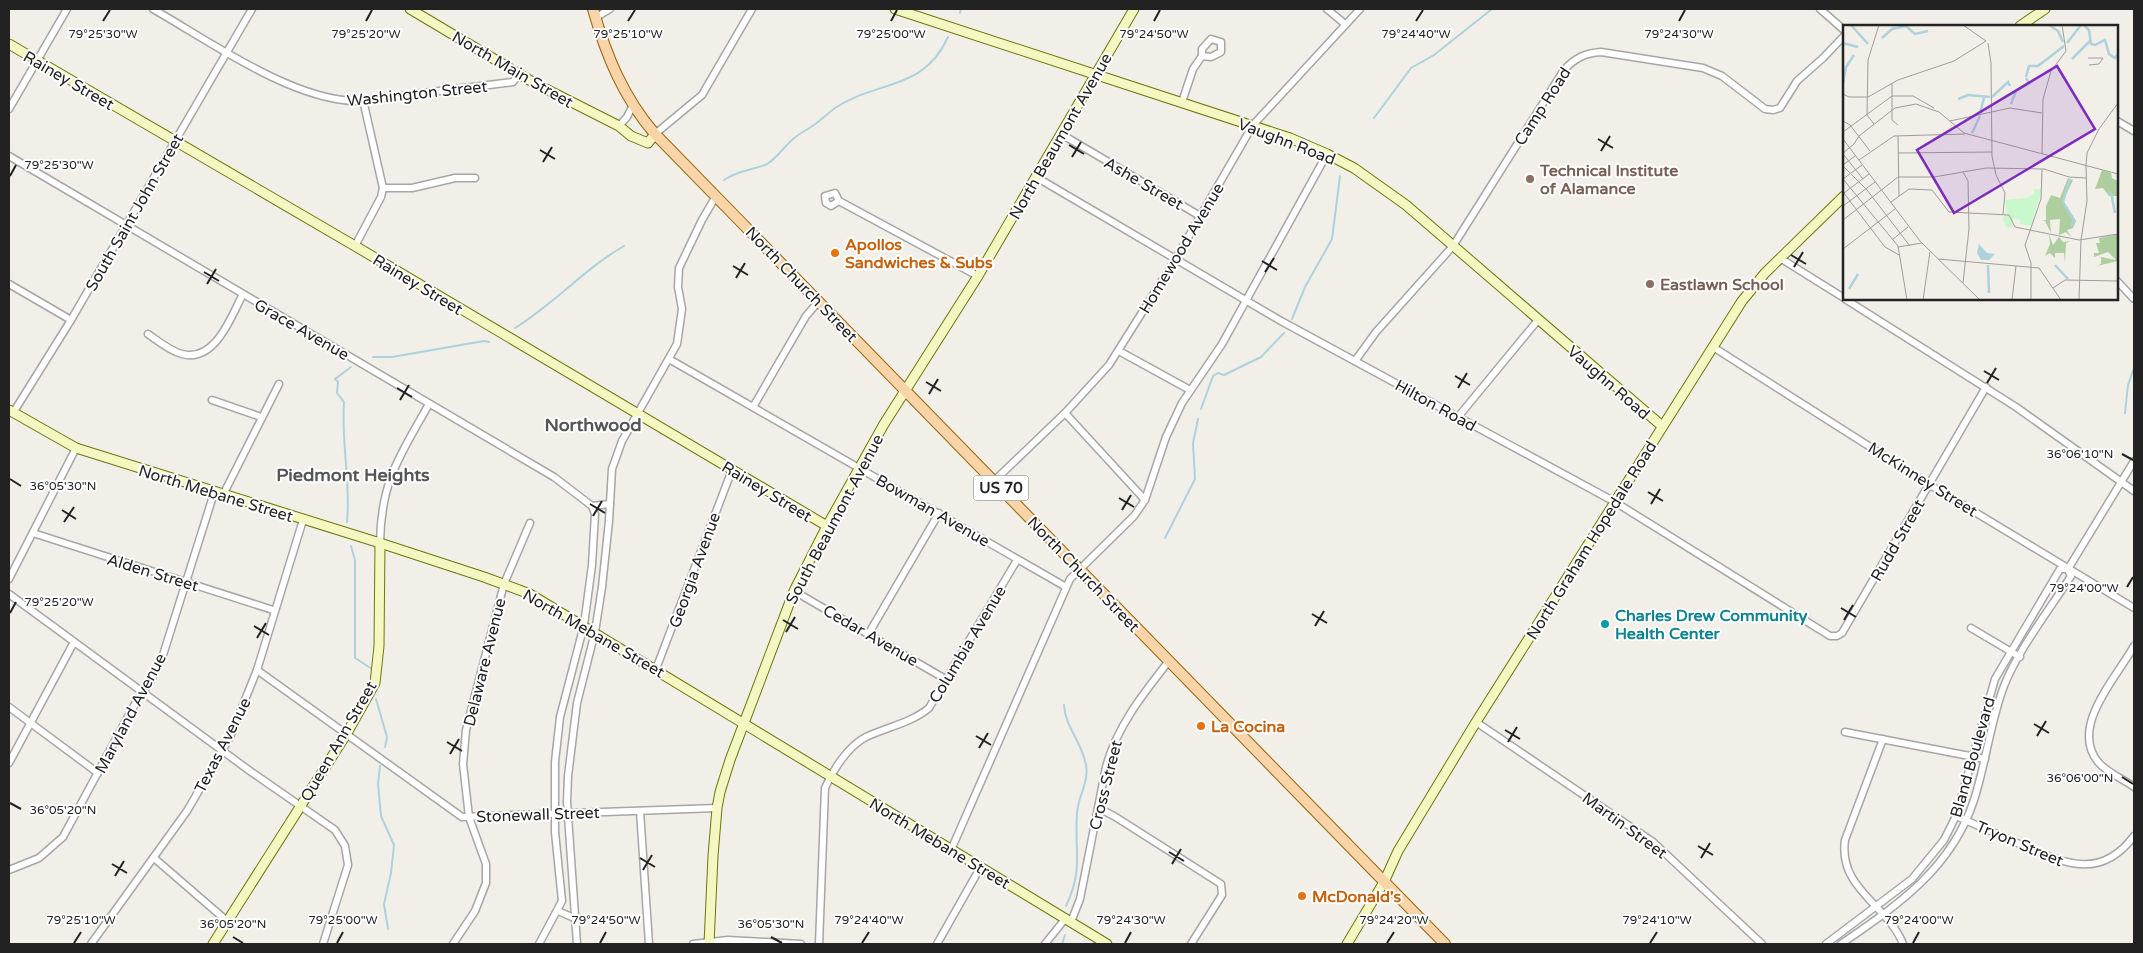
<svg xmlns="http://www.w3.org/2000/svg" width="2143" height="953" viewBox="0 0 2143 953" font-family="'Varela Round',sans-serif">
<style>
.lines{fill:none;stroke-linecap:round;stroke-linejoin:round}
.stream{stroke:#add2dc;stroke-width:2}
.street-casing{stroke:#a6a6a6;stroke-width:9}
.secondary-casing{stroke:#6d770b;stroke-width:11}
.primary-casing{stroke:#986708;stroke-width:12}
.street{stroke:#fff;stroke-width:6}
.secondary{stroke:#f5f7c2;stroke-width:9}
.primary{stroke:#f8d4a8;stroke-width:10}
.ticks{fill:none;stroke:#222;stroke-width:2}
.education-dot{fill:#8d6e63;stroke:#fff;stroke-width:2}
.food-dot{fill:#e8710a;stroke:#fff;stroke-width:2}
.culture-dot{fill:#0f9aa8;stroke:#fff;stroke-width:2}
.labels{text-anchor:middle;stroke-width:4;stroke-linejoin:round;paint-order:stroke}
.shield{fill:#fff;stroke:#646464;stroke-width:1}
.shield-label{font-size:15px;font-weight:bold;fill:#222}
.street-label{font-size:16px;fill:#222;stroke:#fff}
.education-label{font-size:16px;font-weight:bold;fill:#785e54;stroke:#fff;text-anchor:start}
.food-label{font-size:16px;font-weight:bold;fill:#c56008;stroke:#fff;text-anchor:start}
.culture-label{font-size:16px;font-weight:bold;fill:#0d838f;stroke:#fff;text-anchor:start}
.neighbourhood-label{font-size:18px;font-weight:bold;fill:#555;stroke:#fff}
.inset-river{fill:none;stroke:#add2dc;stroke-width:2.5}
.inset-road{fill:none;stroke:#9f9d99;stroke-width:1}
.view{fill:#7b2cbf;fill-opacity:0.15;stroke:#7b2cbf;stroke-width:2.5}
.inset-edge{fill:none;stroke:#222;stroke-width:2.5}
.ticks-label{font-size:12px;text-anchor:middle;fill:#222;stroke:#fff;stroke-width:4;stroke-linejoin:round;paint-order:stroke}
</style>
<rect width="100%" height="100%" fill="#f2efe9"/>
<g class="lines">
<g class="stream">
<polyline points="960,13 961,9"/>
<polyline points="1374,118 1411,68 1434,55 1492,9"/>
<path d="M 724,180 C 741,169 752,171 767,164 C 776,159 784,147 792,140 C 798,134 807,130 814,125 C 821,120 828,113 835,108 C 877,80 924,91 948,37"/>
<polyline points="1292,319 1305,287 1332,239 1340,176"/>
<path d="M 515,328 C 554,304 584,269 624,246"/>
<polyline points="373,357 392,357 484,341 489,342"/>
<polyline points="1201,409 1213,376 1218,373 1224,375 1261,357 1284,333"/>
<polyline points="2125,413 2128,385 2134,368"/>
<path d="M 347,522 C 351,483 341,443 344,402 L 337,393 L 338,382 L 335,379 L 351,367"/>
<polyline points="1165,538 1195,479 1193,443 1198,419"/>
<polyline points="351,546 355,560 355,658 372,669"/>
<polyline points="376,699 387,737 385,747"/>
<path d="M 1064,705 C 1065,727 1082,742 1086,765 C 1089,783 1078,796 1077,813 C 1074,851 1084,868 1066,906"/>
<polyline points="380,766 378,784 381,816 394,845 391,873 384,904 388,929"/>
<polyline points="1062,944 1065,935"/>
</g>
<g class="street-casing">
<g id="street">
<path d="M 153,9 C 209,41 293,101 357,101 L 513,82 L 519,74"/>
<polyline points="1327,9 1345,24"/>
<polyline points="1820,9 1844,30"/>
<polyline points="595,18 610,9"/>
<polygon points="1211,39 1221,42 1221,52 1211,57 1202,56 1202,49"/>
<polyline points="1182,102 1193,69 1202,56"/>
<polyline points="9,109 67,9"/>
<polyline points="2117,121 2134,131"/>
<polyline points="619,126 627,117 633,105"/>
<polyline points="655,134 702,95 752,9"/>
<polyline points="1061,134 1200,216"/>
<polyline points="9,156 554,477 592,506"/>
<polyline points="1036,177 1281,321 1615,502 1830,636 1837,636 1842,633 1986,387"/>
<polyline points="383,188 412,188 455,178 475,178"/>
<polyline points="839,201 831,206 826,203 825,196 835,193 839,201 978,276"/>
<polyline points="355,246 381,197 383,188 363,100"/>
<polyline points="1780,258 1844,298"/>
<polyline points="2117,281 2134,299"/>
<polyline points="9,284 71,320"/>
<polyline points="1845,299 2016,407 2134,491"/>
<path d="M 148,334 C 158,341 170,351 182,354 C 215,363 231,317 243,294"/>
<polyline points="1713,347 1930,485 2134,608"/>
<polyline points="1119,351 1190,390"/>
<polyline points="669,359 1066,587"/>
<path d="M 1355,361 L 1376,332 L 1453,246 L 1564,70 C 1575,58 1585,53 1601,52 L 1703,68 L 1722,76 L 1765,109 L 1773,110 L 1780,108 L 1797,81 L 1823,58 L 1844,36"/>
<polyline points="212,400 261,417"/>
<polyline points="753,407 806,316 819,301"/>
<polyline points="13,413 71,320 252,9"/>
<polyline points="1065,413 1145,500"/>
<polyline points="1458,417 1538,320"/>
<polyline points="994,481 1065,413 1109,365 1175,260 1253,125 1360,9"/>
<polyline points="223,495 279,384"/>
<polyline points="592,506 610,504"/>
<polyline points="33,533 273,610"/>
<path d="M 380,543 C 381,480 400,456 429,404"/>
<polyline points="2068,569 2134,461"/>
<polyline points="9,579 76,448"/>
<polyline points="794,591 947,680"/>
<polyline points="9,594 250,771 335,830 345,846 348,865 323,944"/>
<polyline points="1971,628 2020,657"/>
<polyline points="869,633 939,513"/>
<path d="M 2134,646 C 2117,677 2068,728 2099,763 C 2108,773 2123,779 2134,787"/>
<polyline points="656,669 732,470"/>
<polyline points="257,670 462,817 717,808"/>
<polyline points="9,707 98,773"/>
<polyline points="1476,722 1653,842 1762,944"/>
<polyline points="1845,732 1985,759"/>
<path d="M 1883,739 L 1845,840 C 1838,889 1888,905 1903,944"/>
<polyline points="9,763 74,642"/>
<polyline points="1098,808 1114,816 1221,884 1222,895 1191,944"/>
<polyline points="640,811 649,944"/>
<path d="M 1956,816 C 1979,826 2001,836 2024,846 C 2066,864 2101,880 2134,836"/>
<polyline points="951,850 1070,579 1134,516 1145,500 1166,437 1182,403 1222,344 1327,154"/>
<polyline points="154,858 227,921"/>
<polyline points="9,870 39,858 63,837 136,702 150,682 163,655 214,493"/>
<polyline points="558,911 574,918"/>
<path d="M 1071,922 L 1080,899 L 1106,767 C 1117,726 1143,694 1169,661"/>
<polyline points="91,944 187,811 230,737 257,670 303,520"/>
<polyline points="453,944 475,911 486,883 486,864 469,817 463,764 466,730 504,584 530,523"/>
<polyline points="539,944 562,901 555,832 555,762 560,717 584,625 592,565 595,514 592,506"/>
<polyline points="577,944 567,802 568,776 577,703 595,632 602,587 609,521 612,469 622,441 677,344 682,309 678,287 679,268 702,220 716,196"/>
<polyline points="693,944 728,940 801,944"/>
<path d="M 819,944 L 825,788 C 833,770 848,746 866,737 C 887,727 911,723 929,708 L 1017,560"/>
<polyline points="937,944 980,868"/>
<polyline points="1045,944 1065,919"/>
<polyline points="1826,944 1912,879 1944,840 1956,816 1995,679 2060,569 2067,569"/>
<path d="M 1841,944 C 1898,905 1952,868 1974,800 C 1986,763 1990,723 2004,686 C 2018,650 2050,609 2071,576 L 2068,570"/>
</g>
</g>
<g class="secondary-casing">
<g id="secondary">
<polyline points="410,9 536,84 619,126 631,136 648,143 655,134"/>
<polyline points="895,9 1290,138 1327,154 1354,168 1406,205 1662,426"/>
<polyline points="2020,26 2045,9"/>
<polyline points="9,44 355,246 827,526"/>
<polyline points="9,410 76,448 380,543 484,577 530,594 1107,944"/>
<polyline points="213,944 347,733 375,683 379,646 380,543"/>
<polyline points="709,944 713,856 717,808 720,792 730,760 794,591 827,526 884,424 978,276 1134,9"/>
<polyline points="1347,944 1384,882 1398,851 1476,722 1742,301 1765,273 1844,196"/>
</g>
</g>
<g class="primary-casing">
<path id="primary" d="M 593,9 C 606,55 623,97 655,134 L 1445,944"/>
</g>
<use href="#street" class="street"/>
<use href="#secondary" class="secondary"/>
<use href="#primary" class="primary"/>
</g>
<path class="ticks" d="M 103,21 L 110,10M 366,21 L 372,10M 628,21 L 635,10M 891,21 L 897,10M 1154,21 L 1160,10M 1416,21 L 1423,10M 1679,21 L 1685,10M 1598,139 L 1613,148M 1069,145 L 1084,154M 540,150 L 555,159M 1601,151 L 1610,136M 1072,157 L 1081,142M 543,162 L 552,147M 10,176 L 16,165M 1791,255 L 1806,264M 1262,261 L 1277,270M 733,266 L 748,275M 1794,267 L 1803,252M 204,272 L 219,281M 1265,272 L 1274,258M 736,278 L 745,263M 207,284 L 216,269M 1984,371 L 1999,380M 1455,376 L 1470,385M 926,382 L 941,391M 1987,383 L 1996,368M 397,388 L 412,397M 1458,388 L 1467,373M 929,394 L 938,379M 400,400 L 409,385M 2122,454 L 2133,460M 10,479 L 21,486M 1648,492 L 1663,501M 1119,498 L 1134,507M 590,504 L 605,513M 1651,504 L 1660,489M 62,510 L 76,519M 1122,510 L 1131,495M 593,516 L 602,501M 64,522 L 74,507M 2127,587 L 2133,577M 1841,608 L 1856,617M 10,613 L 16,602M 1312,614 L 1327,623M 783,620 L 798,629M 1844,620 L 1853,605M 254,626 L 269,635M 1315,626 L 1324,611M 786,632 L 795,617M 257,638 L 266,623M 2034,724 L 2049,733M 1505,730 L 1520,739M 976,736 L 991,745M 2037,736 L 2046,721M 447,742 L 462,751M 1508,742 L 1517,727M 979,748 L 988,733M 450,754 L 459,739M 2122,777 L 2133,784M 10,803 L 21,809M 1698,846 L 1713,855M 1169,852 L 1184,861M 640,858 L 655,867M 1701,858 L 1710,843M 112,864 L 127,873M 1172,864 L 1181,849M 643,870 L 652,855M 115,876 L 124,861M 233,937 L 243,943M 771,937 L 782,943M 74,943 L 81,932M 337,943 L 343,932M 600,943 L 606,932M 862,943 L 869,932M 1125,943 L 1131,932M 1387,943 L 1394,932M 1650,943 L 1657,932M 1913,943 L 1919,932"/>
<g class="education-dot">
<circle cx="1530" cy="179" r="5"/>
<circle cx="1650" cy="284" r="5"/>
</g>
<g class="food-dot">
<circle cx="835" cy="253" r="5"/>
<circle cx="1201" cy="726" r="5"/>
<circle cx="1302" cy="896" r="5"/>
</g>
<circle class="culture-dot" cx="1605" cy="624" r="5"/>
<g class="labels">
<rect class="shield" x="973.5" y="475.5" width="55" height="25" rx="4"/>
<g class="shield-label">
<text x="1001" y="493">US 70</text>
</g>
<g class="street-label">
<text transform="translate(513 69) rotate(30)" y="6">North Main Street</text>
<text transform="translate(69 80) rotate(30)" y="6">Rainey Street</text>
<text transform="translate(417 93) rotate(-6)" y="6">Washington Street</text>
<text transform="translate(1542 106) rotate(-57)" y="6">Camp Road</text>
<text transform="translate(1060 136) rotate(-60)" y="6">North Beaumont Avenue</text>
<text transform="translate(1287 141) rotate(21)" y="6">Vaughn Road</text>
<text transform="translate(1144 183) rotate(30)" y="6">Ashe Street</text>
<text transform="translate(134 212) rotate(-60)" y="6">South Saint John Street</text>
<text transform="translate(1181 248) rotate(-59)" y="6">Homewood Avenue</text>
<text transform="translate(418 284) rotate(31)" y="6">Rainey Street</text>
<text transform="translate(802 284) rotate(46)" y="6">North Church Street</text>
<text transform="translate(302 329) rotate(30)" y="6">Grace Avenue</text>
<text transform="translate(1609 382) rotate(41)" y="6">Vaughn Road</text>
<text transform="translate(1436 405) rotate(29)" y="6">Hilton Road</text>
<text transform="translate(1923 479) rotate(32)" y="6">McKinney Street</text>
<text transform="translate(767 491) rotate(31)" y="6">Rainey Street</text>
<text transform="translate(216 493) rotate(17)" y="6">North Mebane Street</text>
<text transform="translate(933 510) rotate(30)" y="6">Bowman Avenue</text>
<text transform="translate(834 519) rotate(-62)" y="6">South Beaumont Avenue</text>
<text transform="translate(1591 540) rotate(-58)" y="6">North Graham Hopedale Road</text>
<text transform="translate(1897 540) rotate(-60)" y="6">Rudd Street</text>
<text transform="translate(694 570) rotate(-70)" y="6">Georgia Avenue</text>
<text transform="translate(153 572) rotate(17)" y="6">Alden Street</text>
<text transform="translate(1084 574) rotate(46)" y="6">North Church Street</text>
<text transform="translate(594 633) rotate(30)" y="6">North Mebane Street</text>
<text transform="translate(871 635) rotate(30)" y="6">Cedar Avenue</text>
<text transform="translate(967 644) rotate(-59)" y="6">Columbia Avenue</text>
<text transform="translate(484 662) rotate(-76)" y="6">Delaware Avenue</text>
<text transform="translate(130 713) rotate(-62)" y="6">Maryland Avenue</text>
<text transform="translate(338 741) rotate(-60)" y="6">Queen Ann Street</text>
<text transform="translate(222 745) rotate(-63)" y="6">Texas Avenue</text>
<text transform="translate(1972 757) rotate(-74)" y="6">Bland Boulevard</text>
<text transform="translate(1105 785) rotate(-76)" y="6">Cross Street</text>
<text transform="translate(538 814) rotate(-2)" y="6">Stonewall Street</text>
<text transform="translate(1625 825) rotate(36)" y="6">Martin Street</text>
<text transform="translate(940 843) rotate(31)" y="6">North Mebane Street</text>
<text transform="translate(2020 843) rotate(23)" y="6">Tryon Street</text>
</g>
<g class="education-label">
<text x="1540" y="176">Technical Institute<tspan x="1540" dy="18">of Alamance</tspan></text>
<text x="1660" y="290">Eastlawn School</text>
</g>
<g class="food-label">
<text x="845" y="250">Apollos<tspan x="845" dy="18">Sandwiches &amp; Subs</tspan></text>
<text x="1211" y="732">La Cocina</text>
<text x="1312" y="902">McDonald's</text>
</g>
<g class="culture-label">
<text x="1615" y="621">Charles Drew Community<tspan x="1615" dy="18">Health Center</tspan></text>
</g>
<g class="neighbourhood-label">
<text x="593" y="431">Northwood</text>
<text x="353" y="481">Piedmont Heights</text>
</g>
</g>
<g transform="translate(1843 25)">
<rect width="275" height="275" fill="#f2efe9"/>
<path d="M 259,145 L 268,148 L 269,153 L 275,156 L 275,171 L 266,171 L 260,163 L 252,164 ZM 225,153 L 230,155 L 220,176 L 233,196 L 230,203 L 224,205 L 228,212 L 223,207 L 216,210 L 217,194 L 207,195 L 208,208 L 202,196 L 198,196 L 203,195 L 203,181 L 208,170 L 217,173 ZM 206,209 L 210,220 L 216,212 L 220,217 L 228,216 L 223,218 L 222,238 L 221,228 L 212,228 L 212,233 L 207,228 L 202,231 L 207,219 ZM 275,209 L 275,236 L 254,241 L 258,239 L 258,232 L 273,235 L 265,227 L 251,232 L 251,228 L 256,228 L 253,218 L 257,218 L 256,213 Z" fill="#afcea0"/>
<path d="M 191,164 L 198,164 L 198,167 L 188,201 L 177,199 L 177,195 L 170,193 L 170,201 L 164,203 L 160,195 L 161,190 L 164,190 L 162,175 L 183,173 L 191,169 Z" fill="#caf8cd"/>
<path d="M 136,219 L 144,228 L 152,229 L 146,235 L 138,235 L 134,228 Z" fill="#add2dc"/>
<path class="inset-river" d="M 8,0 L 25,19M 206,0 L 215,6 L 220,17M 241,0 L 246,5 L 248,19 L 252,20 L 262,15 L 266,29 L 272,33 L 275,29M 39,13 L 49,4 L 63,1 L 72,9 L 85,6M 0,18 L 15,22M 224,18 L 238,0M 229,34 L 247,16M 183,52 L 186,41 L 195,41 L 221,21M 0,58 L 3,42 L 11,30M 149,72 L 165,57 L 167,61M 115,74 L 125,70 L 147,72M 168,79 L 173,66 L 186,58 L 183,53M 137,88 L 141,73M 129,108 L 137,91M 227,154 L 220,177 L 231,195 L 228,201M 268,167 L 272,188M 145,240 L 146,268M 212,240 L 225,254M 6,264 L 15,249"/>
<path class="inset-road" d="M 145,18 L 148,38 L 149,131 L 153,150 L 162,168 L 160,189M 245,33 L 260,33 L 256,39 L 246,40M 49,58 L 49,95 L 55,100M 0,69 L 6,72 L 25,72 L 55,55 L 111,36 L 143,16 L 120,0M 0,96 L 7,100 L 27,126M 107,96 L 167,83 L 199,88M 31,99 L 24,90 L 25,35 L 36,0M 0,107 L 49,71 L 70,71 L 91,83M 55,111 L 56,171M 0,114 L 77,216 L 137,275M 0,128 L 11,119 L 16,111 L 52,83 L 73,79 L 96,87 L 121,108 L 275,149M 55,128 L 149,127M 0,129 L 20,154M 199,129 L 200,74 L 208,46 L 223,26 L 219,0M 16,135 L 51,111 L 122,109M 0,140 L 12,131M 243,140 L 244,128 L 256,104 L 275,78M 0,141 L 24,165 L 67,221M 91,152 L 143,143 L 201,144 L 226,152 L 243,153M 0,154 L 19,140M 0,154 L 55,221 L 64,275M 0,167 L 42,222 L 56,230M 1,168 L 26,149M 48,177 L 66,164 L 89,165 L 106,187 L 166,190 L 172,202 L 236,215 L 275,209M 0,181 L 32,157M 0,195 L 55,152 L 91,152M 49,215 L 65,202M 238,215 L 244,176 L 243,140M 55,222 L 79,218M 0,224 L 52,184M 95,234 L 196,243 L 218,275M 120,258 L 126,204 L 125,156 L 120,147M 210,263 L 222,255 L 275,256M 80,275 L 87,227M 169,275 L 173,241M 188,275 L 188,238 L 182,220 L 198,174 L 199,144M 236,275 L 238,215"/>
<path class="view" d="M 214,41 L 252,104 L 111,188 L 74,125 Z"/>
<rect width="275" height="275" class="inset-edge"/>
</g>
<g class="ticks-label">
<text x="103" y="38">79°25'30"W</text>
<text x="366" y="38">79°25'20"W</text>
<text x="628" y="38">79°25'10"W</text>
<text x="891" y="38">79°25'00"W</text>
<text x="1154" y="38">79°24'50"W</text>
<text x="1416" y="38">79°24'40"W</text>
<text x="1679" y="38">79°24'30"W</text>
<text x="59" y="169">79°25'30"W</text>
<text x="2080" y="458">36°06'10"N</text>
<text x="63" y="490">36°05'30"N</text>
<text x="2084" y="592">79°24'00"W</text>
<text x="59" y="606">79°25'20"W</text>
<text x="2080" y="782">36°06'00"N</text>
<text x="63" y="814">36°05'20"N</text>
<text x="81" y="924">79°25'10"W</text>
<text x="343" y="924">79°25'00"W</text>
<text x="606" y="924">79°24'50"W</text>
<text x="869" y="924">79°24'40"W</text>
<text x="1131" y="924">79°24'30"W</text>
<text x="1394" y="924">79°24'20"W</text>
<text x="1657" y="924">79°24'10"W</text>
<text x="1919" y="924">79°24'00"W</text>
<text x="233" y="928">36°05'20"N</text>
<text x="771" y="928">36°05'30"N</text>
</g>
<rect width="2143" height="953" fill="none" stroke="#222222" stroke-width="20"/>
</svg>
